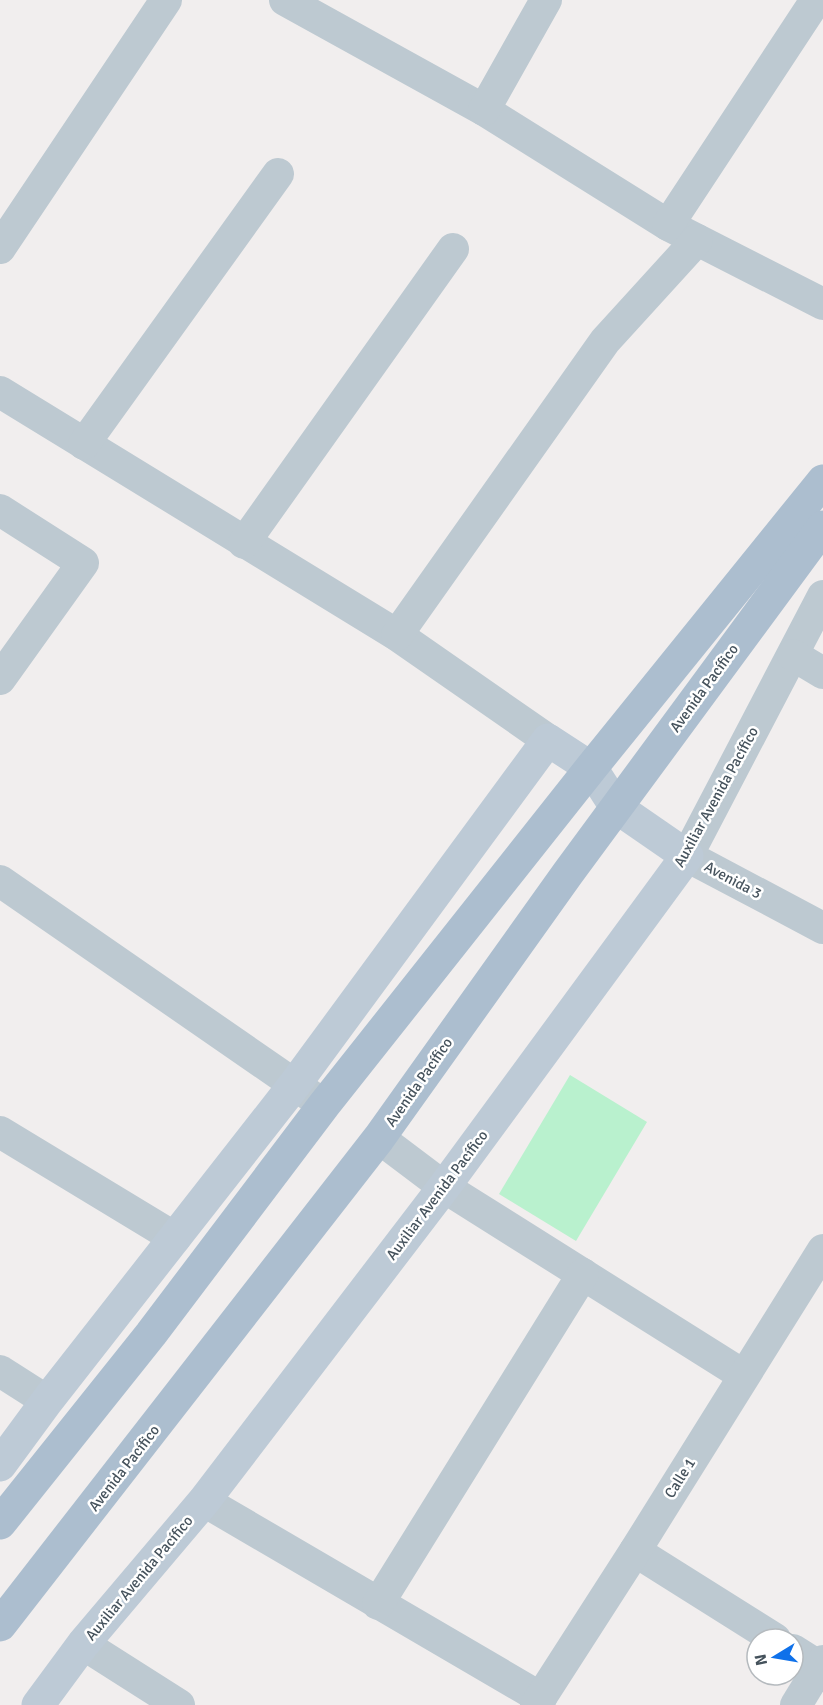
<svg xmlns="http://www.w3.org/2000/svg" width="823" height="1705" viewBox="0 0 823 1705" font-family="Signika,sans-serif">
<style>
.green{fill:#b9f1ce}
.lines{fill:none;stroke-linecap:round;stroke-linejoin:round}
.minor{stroke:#bdc9d1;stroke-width:32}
.secondary{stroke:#bdcad6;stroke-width:33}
.primary{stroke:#acbecf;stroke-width:33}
.labels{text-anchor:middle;stroke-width:5;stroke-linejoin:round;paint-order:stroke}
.street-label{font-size:15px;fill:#45525c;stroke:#fff}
</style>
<rect width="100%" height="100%" fill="#f1eeee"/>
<polygon class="green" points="570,1075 647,1122 576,1241 499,1194"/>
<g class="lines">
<g class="minor">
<polyline points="285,0 484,110 668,225 823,304"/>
<polyline points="484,110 546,0"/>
<polyline points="668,225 816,0"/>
<polyline points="0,248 166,0"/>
<polyline points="0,392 397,635 548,740"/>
<polyline points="84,444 278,174"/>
<polyline points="0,510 83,563 0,679"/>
<polyline points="244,543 453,249"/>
<polyline points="823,596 687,856 823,928"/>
<polyline points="397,635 605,341 697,240"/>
<polyline points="793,655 823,673"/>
<polyline points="0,881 324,1105"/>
<polyline points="0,1132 175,1238"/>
<polyline points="379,1138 444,1187 743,1375"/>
<polyline points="0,1371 47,1401"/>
<polyline points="204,1501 541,1698"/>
<polyline points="635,1551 775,1639"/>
<polyline points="378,1604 583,1274"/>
<polyline points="83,1644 179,1705"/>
<polyline points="793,1650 823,1669"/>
<polyline points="536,1705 635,1551 823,1250"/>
<polyline points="796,1705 823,1661"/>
</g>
<polyline class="secondary" points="0,1465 47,1401 295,1084 548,740 591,768 616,807 687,856 444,1187 204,1501 83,1644 38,1705"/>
<g class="primary">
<polyline points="0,1523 151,1334 324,1105 591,768 823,481"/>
<polyline points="0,1625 379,1138 568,873 823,527"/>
</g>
</g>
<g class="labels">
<g class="street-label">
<text transform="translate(704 688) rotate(-54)" y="5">Avenida Pacífico</text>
<text transform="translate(716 797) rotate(-61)" y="5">Auxiliar Avenida Pacífico</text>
<text transform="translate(733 880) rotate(28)" y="5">Avenida 3</text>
<text transform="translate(419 1082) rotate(-55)" y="5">Avenida Pacífico</text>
<text transform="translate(437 1195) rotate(-53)" y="5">Auxiliar Avenida Pacífico</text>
<text transform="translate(124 1468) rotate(-52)" y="5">Avenida Pacífico</text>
<text transform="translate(680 1478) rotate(-58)" y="5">Calle 1</text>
<text transform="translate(139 1578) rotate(-50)" y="5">Auxiliar Avenida Pacífico</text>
</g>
</g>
<g transform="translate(775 1657) rotate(259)"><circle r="28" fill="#ffffff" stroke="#b5babe" stroke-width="1.5"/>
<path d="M0-4.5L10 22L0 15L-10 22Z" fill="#0f71ea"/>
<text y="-9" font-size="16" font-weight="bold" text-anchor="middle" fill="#45525c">N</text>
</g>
</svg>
